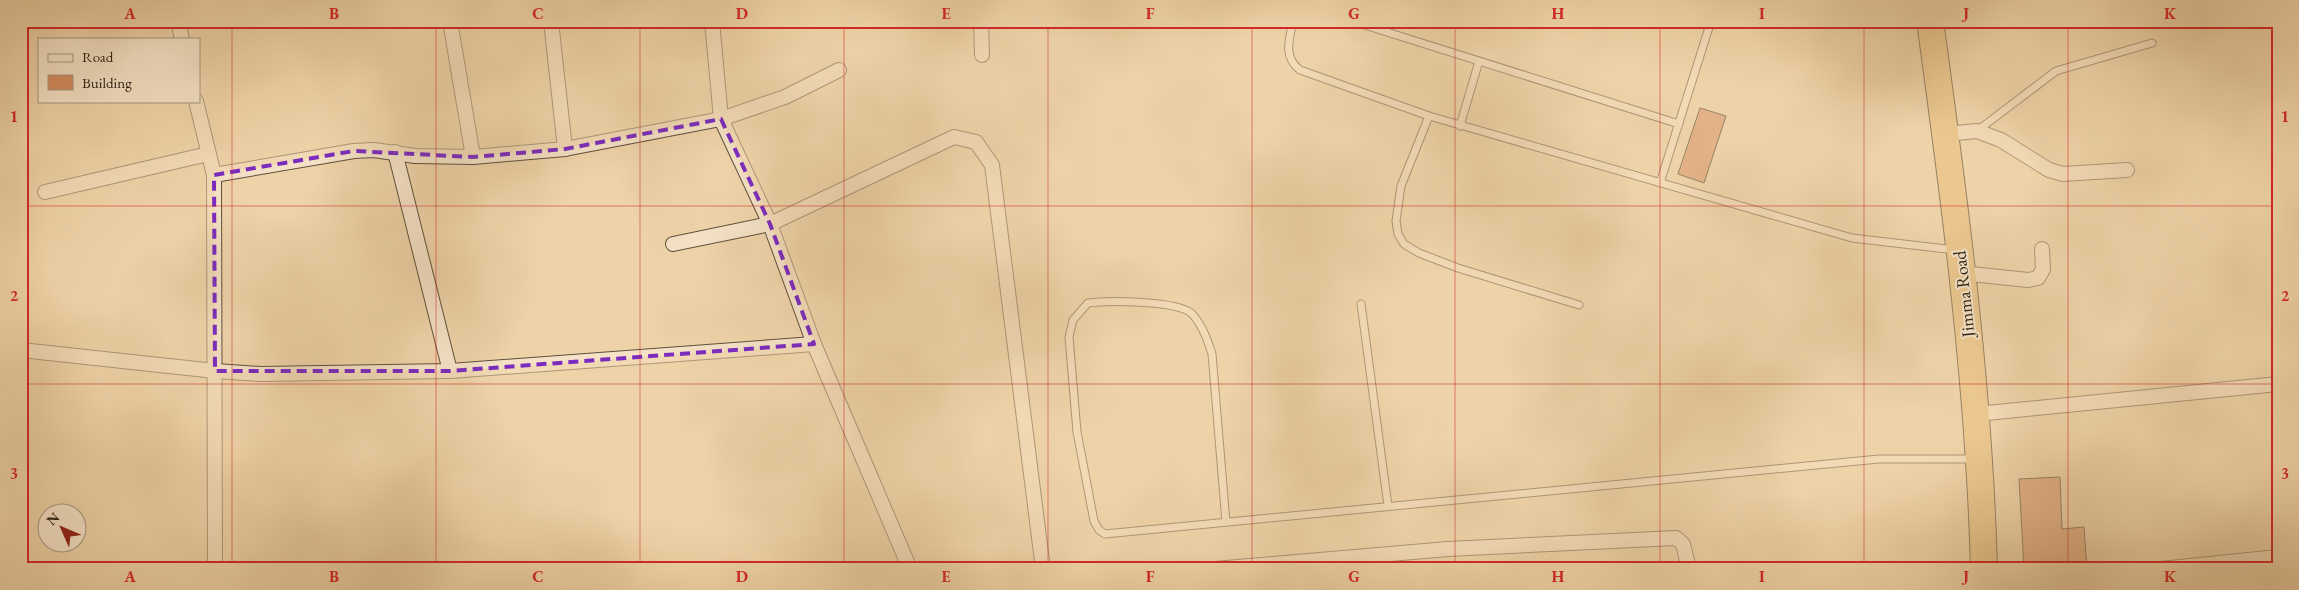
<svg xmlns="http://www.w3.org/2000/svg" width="2299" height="590" viewBox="0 0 2299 590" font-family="'EB Garamond',serif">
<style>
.building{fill:#d48c60;stroke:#2d2318}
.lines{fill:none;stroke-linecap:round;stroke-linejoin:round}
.lane-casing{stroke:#5e4f3c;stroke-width:9}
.street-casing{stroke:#5e4f3c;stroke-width:16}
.highway-casing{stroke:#2d2318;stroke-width:28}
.lane{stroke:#f5e2c6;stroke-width:7}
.street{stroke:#f5e2c6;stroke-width:14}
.highway{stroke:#e8ba74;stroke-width:26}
.marked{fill:none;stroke:#7b2cbf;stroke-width:4;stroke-dasharray:10 6;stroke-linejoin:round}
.grid{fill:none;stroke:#d62828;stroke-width:1;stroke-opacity:0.55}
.labels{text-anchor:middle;stroke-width:4;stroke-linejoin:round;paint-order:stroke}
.street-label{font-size:18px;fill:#2d2318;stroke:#f5e2c6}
.neatline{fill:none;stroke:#d62828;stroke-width:2}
.grid-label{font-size:16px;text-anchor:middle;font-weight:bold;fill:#d62828}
</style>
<rect width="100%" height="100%" fill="#efd3a8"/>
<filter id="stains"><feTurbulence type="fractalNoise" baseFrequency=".004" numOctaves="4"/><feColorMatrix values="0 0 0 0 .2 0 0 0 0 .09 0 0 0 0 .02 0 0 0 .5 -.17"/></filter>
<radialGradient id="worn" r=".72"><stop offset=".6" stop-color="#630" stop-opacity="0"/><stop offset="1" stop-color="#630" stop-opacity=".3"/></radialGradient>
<g class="building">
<polygon points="1700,108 1726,116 1704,183 1678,174"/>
<polygon points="2060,477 2062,529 2084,527 2087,569 2024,569 2019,479"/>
</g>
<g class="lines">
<g class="lane-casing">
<g id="lane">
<path d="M 1293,21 C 1289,40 1283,57 1300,70 L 1429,116 L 1852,238 L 1955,250"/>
<polyline points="1352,21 1679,124"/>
<polyline points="1429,116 1401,186 1396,221 1398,234 1404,244 1419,253 1458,268 1579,305"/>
<polyline points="1460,126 1479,61"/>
<polyline points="1977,131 2056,71 2152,43"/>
<polyline points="1660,183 1711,21"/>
<polyline points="1361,304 1388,506"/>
<path d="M 1226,522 L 1212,354 C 1208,341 1202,323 1191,313 C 1177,301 1108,300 1088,303 L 1073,320 L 1069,337 L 1077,432 L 1094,521 L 1099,530 L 1105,534 L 1879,459 L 1975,459"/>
</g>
</g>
<g class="street-casing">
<g id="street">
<polyline points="178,21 182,39"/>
<polyline points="450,21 473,157"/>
<polyline points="551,21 565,149"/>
<polyline points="712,21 721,119 785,97 839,70"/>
<polyline points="981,21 982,55"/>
<polyline points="196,101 214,175 215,569"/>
<polyline points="1945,134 1977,131 2001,140 2049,170 2063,174 2127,170"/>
<polyline points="395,152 450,371"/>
<polyline points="214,175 354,151 374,150 415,156 473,157 565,149 721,119 770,224 814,344 910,569"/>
<polyline points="45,192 208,154"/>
<polyline points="673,244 770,224 954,137 976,142 992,165 1043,569"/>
<polyline points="1961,273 2028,280 2038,278 2043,269 2042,249"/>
<polyline points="21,350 215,371 260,374 450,371 814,344"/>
<polyline points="1977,414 2278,384"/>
<polyline points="1215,569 1448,549 1676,538 1683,544 1689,569"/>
<polyline points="2161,569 2278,557"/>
</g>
</g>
<g class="highway-casing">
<path id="highway" d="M 1930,21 C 1955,203 1979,385 1984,569"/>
</g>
<use href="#lane" class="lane"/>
<use href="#street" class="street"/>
<use href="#highway" class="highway"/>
</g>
<path d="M0 0H2299V590H0ZM 721,119 L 770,224 L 814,344 L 450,371 L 215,371 L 214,175 L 354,151 L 473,157 L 565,149 Z" fill="#efd3a8" fill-opacity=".55" fill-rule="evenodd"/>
<path class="marked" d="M 721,119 L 770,224 L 814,344 L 450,371 L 215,371 L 214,175 L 354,151 L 473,157 L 565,149 Z"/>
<path class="grid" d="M 232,21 L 232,569M 436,21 L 436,569M 640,21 L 640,569M 844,21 L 844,569M 1048,21 L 1048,569M 1252,21 L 1252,569M 1455,21 L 1455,569M 1660,21 L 1660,569M 1864,21 L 1864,569M 2068,21 L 2068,569M 21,206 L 2278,206M 21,384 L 2278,384"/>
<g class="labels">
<g class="street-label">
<text transform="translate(1964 294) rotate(-96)" y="6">Jimma Road</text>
</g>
</g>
<rect width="2299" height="590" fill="none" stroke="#efd3a8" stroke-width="55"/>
<rect x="38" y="38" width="162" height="65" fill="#f5e2c6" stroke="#a59680"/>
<rect x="48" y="54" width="25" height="8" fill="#f5e2c6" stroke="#a59680"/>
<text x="82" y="62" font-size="15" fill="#2d2318">Road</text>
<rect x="48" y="75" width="25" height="15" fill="#d48c60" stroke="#a59680"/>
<text x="82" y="88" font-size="15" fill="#2d2318">Building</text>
<g transform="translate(62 528) rotate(315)"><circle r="24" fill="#f5e2c6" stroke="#a59680"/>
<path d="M0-4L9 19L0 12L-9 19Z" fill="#8f2418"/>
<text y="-8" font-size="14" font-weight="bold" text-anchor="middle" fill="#2d2318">N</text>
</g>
<rect x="28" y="28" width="2244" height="534" class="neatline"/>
<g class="grid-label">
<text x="130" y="19">A</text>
<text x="334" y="19">B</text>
<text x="538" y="19">C</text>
<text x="742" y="19">D</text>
<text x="946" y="19">E</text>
<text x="1150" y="19">F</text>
<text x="1354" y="19">G</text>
<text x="1558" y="19">H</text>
<text x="1762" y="19">I</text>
<text x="1966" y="19">J</text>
<text x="2170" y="19">K</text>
<text x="14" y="122">1</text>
<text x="2285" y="122">1</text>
<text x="14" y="301">2</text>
<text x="2285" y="301">2</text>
<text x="14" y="479">3</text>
<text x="2285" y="479">3</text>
<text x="130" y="582">A</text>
<text x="334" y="582">B</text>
<text x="538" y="582">C</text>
<text x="742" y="582">D</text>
<text x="946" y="582">E</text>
<text x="1150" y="582">F</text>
<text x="1354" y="582">G</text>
<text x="1558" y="582">H</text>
<text x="1762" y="582">I</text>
<text x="1966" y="582">J</text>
<text x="2170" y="582">K</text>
</g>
<rect width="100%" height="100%" filter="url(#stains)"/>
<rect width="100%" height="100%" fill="url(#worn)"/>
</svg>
